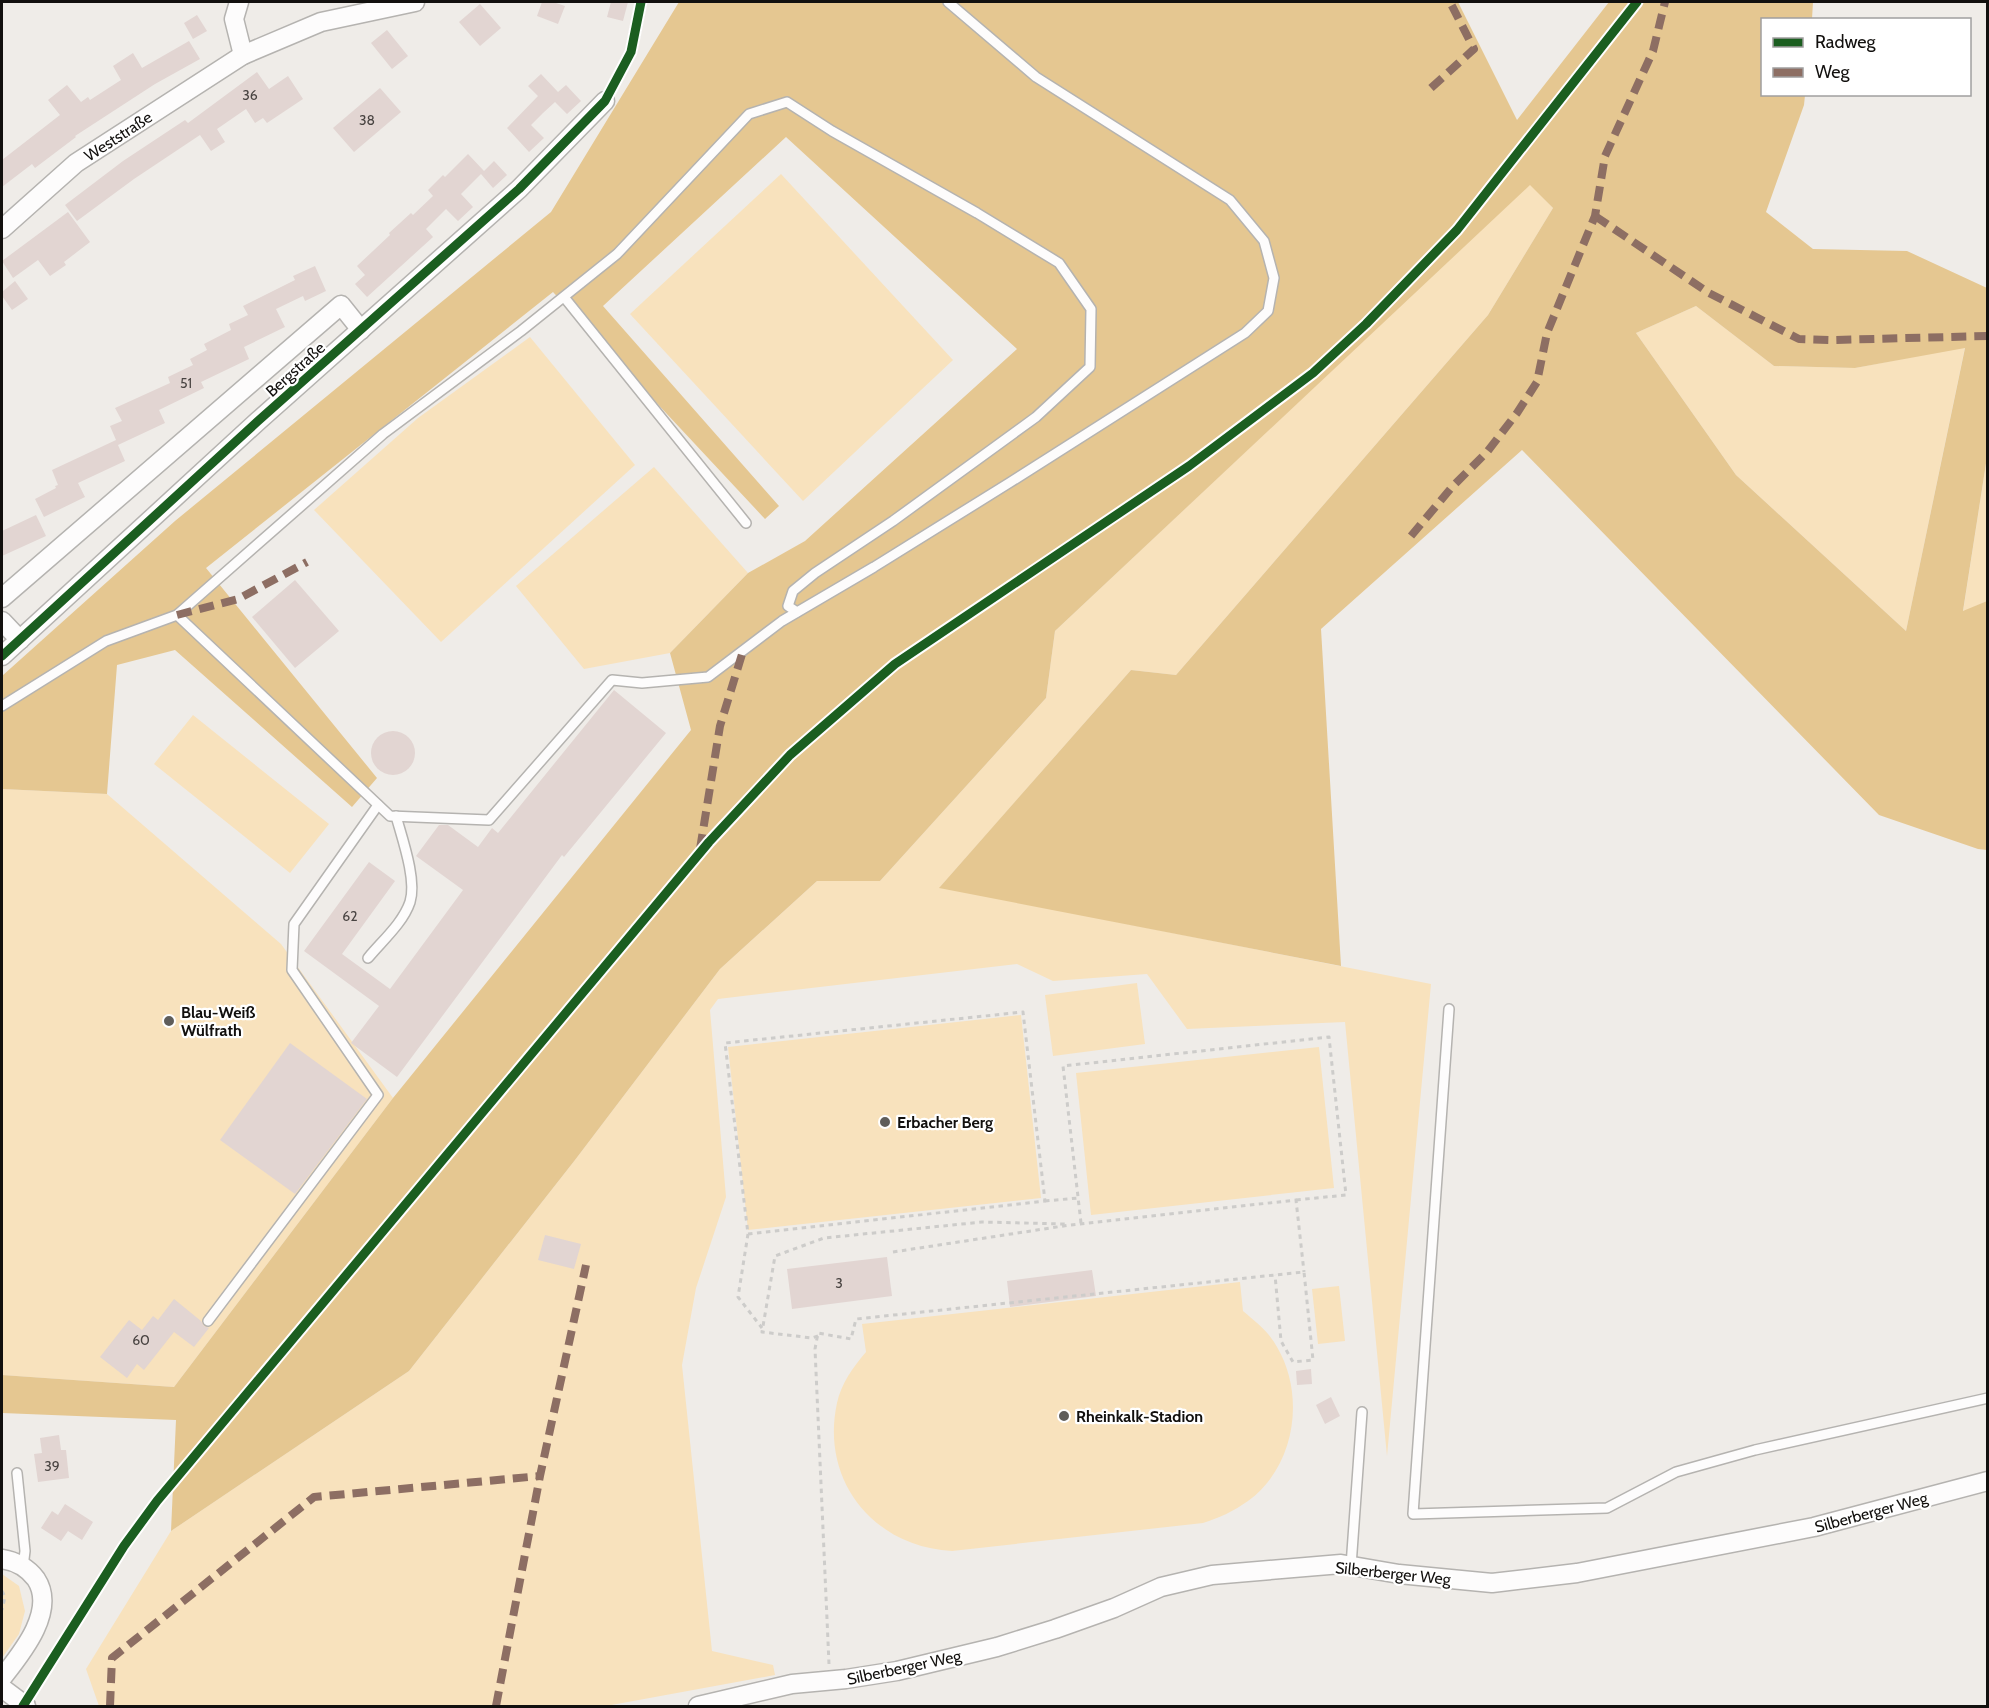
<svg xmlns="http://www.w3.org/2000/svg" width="1989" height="1708" viewBox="0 0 1989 1708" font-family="Cabin,sans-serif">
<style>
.green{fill:#f8e2bd}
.forest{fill:#e5c791;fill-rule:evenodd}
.building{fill:#e2d5d2}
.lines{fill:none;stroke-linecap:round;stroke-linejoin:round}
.service-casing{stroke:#b5b3b0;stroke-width:12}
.minor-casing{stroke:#b5b3b0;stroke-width:21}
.path{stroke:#cdccca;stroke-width:3;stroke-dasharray:4.5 4.5;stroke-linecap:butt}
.service{stroke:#fdfcfc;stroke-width:9}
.minor{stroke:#fdfcfc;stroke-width:18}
.quiet{stroke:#8d6e63;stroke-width:8;stroke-dasharray:15 8;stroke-linecap:butt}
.cycleway-casing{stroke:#fff;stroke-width:13}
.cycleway{stroke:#1b5e20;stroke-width:9}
.poi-dot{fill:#5f5d5a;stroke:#fff;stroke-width:2}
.labels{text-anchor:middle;stroke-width:4.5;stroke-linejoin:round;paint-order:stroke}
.number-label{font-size:14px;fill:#484341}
.street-label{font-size:16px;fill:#12100e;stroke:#fff}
.poi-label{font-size:16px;font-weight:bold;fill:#12100e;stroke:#fff;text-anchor:start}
</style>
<rect width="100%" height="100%" fill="#efece8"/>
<g class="green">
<polygon points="781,174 953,360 803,501 630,314"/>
<polygon points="1530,184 1553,208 1488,315 1176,675 1131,670 940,887 1431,984 1387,1456 1345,1022 1187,1029 1147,974 1053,981 1017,964 718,999 710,1010 726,1197 696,1288 682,1365 712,1651 773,1665 775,1675 606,1706 99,1706 86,1669 171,1531 409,1371 575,1160 720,969 817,881 880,881 1046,698 1055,631"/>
<polygon points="1696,306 1774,366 1855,368 1965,347 1906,631 1736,475 1636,333"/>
<polygon points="530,337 635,465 441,642 314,510 418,418"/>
<polygon points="1987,457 1987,601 1963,612"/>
<polygon points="654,467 748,573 670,653 584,669 516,586"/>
<polygon points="193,715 329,824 290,873 154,764"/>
<polygon points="2,789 107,794 281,944 393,1098 174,1387 2,1375"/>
<polygon points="1137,983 1145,1044 1053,1056 1045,995"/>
<polygon points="1021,1015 1041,1198 748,1230 728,1047"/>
<polygon points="1319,1047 1334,1188 1091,1215 1076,1073"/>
<path d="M 1240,1282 L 1243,1311 C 1256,1322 1269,1332 1277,1347 C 1306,1396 1295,1467 1248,1501 C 1234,1511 1219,1518 1203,1523 L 952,1551 C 874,1547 820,1481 837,1403 C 841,1384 853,1367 866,1352 L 862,1324 Z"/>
<polygon points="1339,1286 1345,1341 1318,1344 1312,1289"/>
<polygon points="2,1574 19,1586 25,1611 19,1634 2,1658"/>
</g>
<path class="forest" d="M 679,2 L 1458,2 L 1517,120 L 1609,2 L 1813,2 L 1812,19 L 1762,20 L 1762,94 L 1805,95 L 1804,105 L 1766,212 L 1813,249 L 1907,251 L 1987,288 L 1987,457 L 1963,611 L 1987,601 L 1987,850 L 1978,849 L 1879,815 L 1522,450 L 1321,629 L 1341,966 L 939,888 L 1131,670 L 1176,675 L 1488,315 L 1553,208 L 1530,185 L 1055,631 L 1046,698 L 880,881 L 817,881 L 720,969 L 575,1160 L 409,1371 L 171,1531 L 176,1420 L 2,1413 L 2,1375 L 174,1387 L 393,1098 L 691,730 L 670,653 L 748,573 L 805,541 L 1017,349 L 786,137 L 603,306 L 779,506 L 765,519 L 553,292 L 206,568 L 377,778 L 352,807 L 175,650 L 117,665 L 107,794 L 2,789 L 2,676 L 175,521 L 551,212 ZM 1696,306 L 1774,366 L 1855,368 L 1965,348 L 1906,631 L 1736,475 L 1636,333 Z"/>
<g class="building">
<polygon points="542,2 553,2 565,6 558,24 537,16"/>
<polygon points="611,2 628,2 623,21 607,17"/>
<polygon points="480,4 501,28 480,46 459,22"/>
<polygon points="197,15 207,31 193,39 184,23"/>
<polygon points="387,30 408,56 392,69 371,43"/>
<polygon points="189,41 200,59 155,84 75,136 76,137 35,168 32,164 2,187 2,160 60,115 48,100 67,85 81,102 88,97 90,100 121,80 113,66 133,53 142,68"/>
<polygon points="257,72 269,89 288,76 303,99 267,123 263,118 255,123 246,109 217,129 225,142 211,151 200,135 134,179 77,221 65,205 123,161 185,120 188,123"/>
<polygon points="541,74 558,92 566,85 581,101 567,114 555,102 543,113 531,125 544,138 529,152 507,128 538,96 528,86"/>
<polygon points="380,88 401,112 354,152 333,128"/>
<polygon points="468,154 484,171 494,161 507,175 493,188 481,174 461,194 473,207 458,221 446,209 426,229 433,237 367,297 355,284 365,275 357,266 390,235 389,233 411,213 413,215 433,196 428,190 443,175 445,177"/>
<polygon points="68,212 90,242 64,262 66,265 50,276 38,260 13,278 2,261"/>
<polygon points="315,266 326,291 305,301 303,296 276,309 285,327 244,347 249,359 201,382 204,388 159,410 165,423 118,445 125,461 78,483 85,497 44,517 35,499 56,488 55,486 58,485 52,470 116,440 110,426 122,421 115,408 170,383 168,377 193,365 190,359 207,350 204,344 231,330 229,324 248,315 243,306 295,280 293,276"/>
<polygon points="15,281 28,299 12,310 2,296 2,292"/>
<polygon points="36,515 46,536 2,556 2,531"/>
<polygon points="295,580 339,631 295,668 252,617"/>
<polygon points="614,690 666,733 564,857 562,855 397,1077 351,1043 379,1006 304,951 369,862 395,881 342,954 390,989 463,890 416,856 439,825 448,825 478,847 492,828 498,833"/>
<circle cx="393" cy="753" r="22"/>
<polygon points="290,1043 367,1099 295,1194 220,1140"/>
<polygon points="545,1235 581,1244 574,1269 538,1260"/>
<polygon points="887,1257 892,1296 792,1309 787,1269"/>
<polygon points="1092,1270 1096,1296 1010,1307 1007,1281"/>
<polygon points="174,1299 201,1321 204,1326 209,1328 194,1347 174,1332 144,1370 137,1364 127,1378 100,1357 129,1320 142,1330 153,1316 158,1320"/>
<polygon points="1311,1369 1312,1384 1297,1385 1296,1371"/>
<polygon points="1331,1397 1340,1416 1325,1424 1316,1405"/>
<polygon points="59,1435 61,1450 66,1450 69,1478 38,1482 34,1454 42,1453 40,1438"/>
<polygon points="65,1504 93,1522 82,1540 68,1531 61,1541 41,1528 52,1511 58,1515"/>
</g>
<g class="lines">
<g class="service-casing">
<g id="service">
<polyline points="605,101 631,52 641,2"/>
<polyline points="564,297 746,523"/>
<polyline points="177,615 390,816 489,820 612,680 642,683 708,677 782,621 874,567 1009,483 1245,333 1268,311 1274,278 1264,241 1230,200 1036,77 948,2"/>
<polyline points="2,706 106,641 177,615 383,434 521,331 617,254 749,114 787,102 832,131 977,213 1059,263 1091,309 1090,367 1036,417 893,521 815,573 793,591 788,606 797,612"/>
<path d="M 368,958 C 382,941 403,923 410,902 C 417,880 402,838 396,816"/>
<polyline points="1449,1009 1413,1514 1607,1508 1676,1472 1755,1450 1988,1398"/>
<polyline points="208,1321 378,1095 292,970 294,924 378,805"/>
<polyline points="17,1473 25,1551 23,1567"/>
<polyline points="1351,1566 1362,1412"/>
</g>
</g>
<g class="minor-casing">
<g id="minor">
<polyline points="239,2 234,19 243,55"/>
<polyline points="2,229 76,163 243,55 321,22 415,2"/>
<polyline points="2,598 341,305 361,330"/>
<polyline points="2,621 20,640"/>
<polyline points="2,656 258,421 519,189 605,101"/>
<path d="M 2,1559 C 15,1561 28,1568 36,1579 C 57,1611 21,1654 2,1678"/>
<polyline points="2,1688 26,1706"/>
<polyline points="698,1706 792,1684 846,1679 897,1671 997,1647 1055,1629 1114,1608 1161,1587 1212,1575 1341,1564 1399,1574 1492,1583 1577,1573 1814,1527 1988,1481"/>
</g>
</g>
<g class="path">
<polyline points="1045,1201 1078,1198"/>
<polyline points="1081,1223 1063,1066 1329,1037 1346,1195 1296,1200"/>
<polyline points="748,1234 1045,1201 1023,1012 725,1043 748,1234 738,1297 762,1328"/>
<polyline points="893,1252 1070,1225 1296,1200 1304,1272"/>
<polyline points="818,1336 812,1338 762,1332 775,1256 824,1238 982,1222 1065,1224"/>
<polyline points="2,1591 5,1597 2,1610"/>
<polyline points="829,1664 815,1349 818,1333 851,1339 856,1319 1275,1275 1304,1272 1313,1360 1293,1362 1281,1341 1275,1275"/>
</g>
<use href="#service" class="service"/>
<use href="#minor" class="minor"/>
<g class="quiet">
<polyline points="1431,88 1474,49 1450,2"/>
<polyline points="1595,216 1709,293 1799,339 1832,340 1988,336"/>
<polyline points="1411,536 1452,487 1487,452 1517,413 1537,382 1547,333 1595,216 1605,156 1653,51 1665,2"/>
<polyline points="177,615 238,599 307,562"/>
<polyline points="700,849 720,726 743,651"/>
<polyline points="110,1706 112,1658 314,1497 540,1476"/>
<polyline points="496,1706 540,1476 586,1265"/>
</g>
<g class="cycleway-casing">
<g id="cycleway">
<polyline points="2,656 258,421 519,189 605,101 631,52 641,2"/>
<polyline points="23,1706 124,1546 157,1501 709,842 790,755 895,664 1189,466 1313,373 1366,324 1457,230 1637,2"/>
</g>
</g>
<use href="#cycleway" class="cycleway"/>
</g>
<g class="poi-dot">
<circle cx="169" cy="1021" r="6"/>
<circle cx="885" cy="1122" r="6"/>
<circle cx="1064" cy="1416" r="6"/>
</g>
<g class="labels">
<g class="number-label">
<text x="250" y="100">36</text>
<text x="367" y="125">38</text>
<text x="186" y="388">51</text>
<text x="350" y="921">62</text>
<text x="839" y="1288">3</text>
<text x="141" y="1345">60</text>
<text x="52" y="1471">39</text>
</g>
<g class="street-label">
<text transform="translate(118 136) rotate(-33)" y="6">Weststraße</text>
<text transform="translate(295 369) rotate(-42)" y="6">Bergstraße</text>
<text transform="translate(1871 1512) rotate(-15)" y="6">Silberberger Weg</text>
<text transform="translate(1393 1573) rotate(6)" y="6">Silberberger Weg</text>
<text transform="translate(904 1667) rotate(-12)" y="6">Silberberger Weg</text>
</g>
<g class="poi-label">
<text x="181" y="1018">Blau-Weiß<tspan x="181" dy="18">Wülfrath</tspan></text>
<text x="897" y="1128">Erbacher Berg</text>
<text x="1076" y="1422">Rheinkalk-Stadion</text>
</g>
</g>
<rect width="1989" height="1708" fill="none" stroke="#12100e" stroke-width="6"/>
<rect x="1761" y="18" width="210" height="78" fill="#ffffff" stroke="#a09f9f" stroke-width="1.5"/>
<rect x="1773" y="38" width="30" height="9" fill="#1b5e20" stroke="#a09f9f" stroke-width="1.5"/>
<text x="1815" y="48" font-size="18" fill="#12100e">Radweg</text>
<rect x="1773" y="68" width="30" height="9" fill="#8d6e63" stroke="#a09f9f" stroke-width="1.5"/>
<text x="1815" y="78" font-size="18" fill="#12100e">Weg</text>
</svg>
